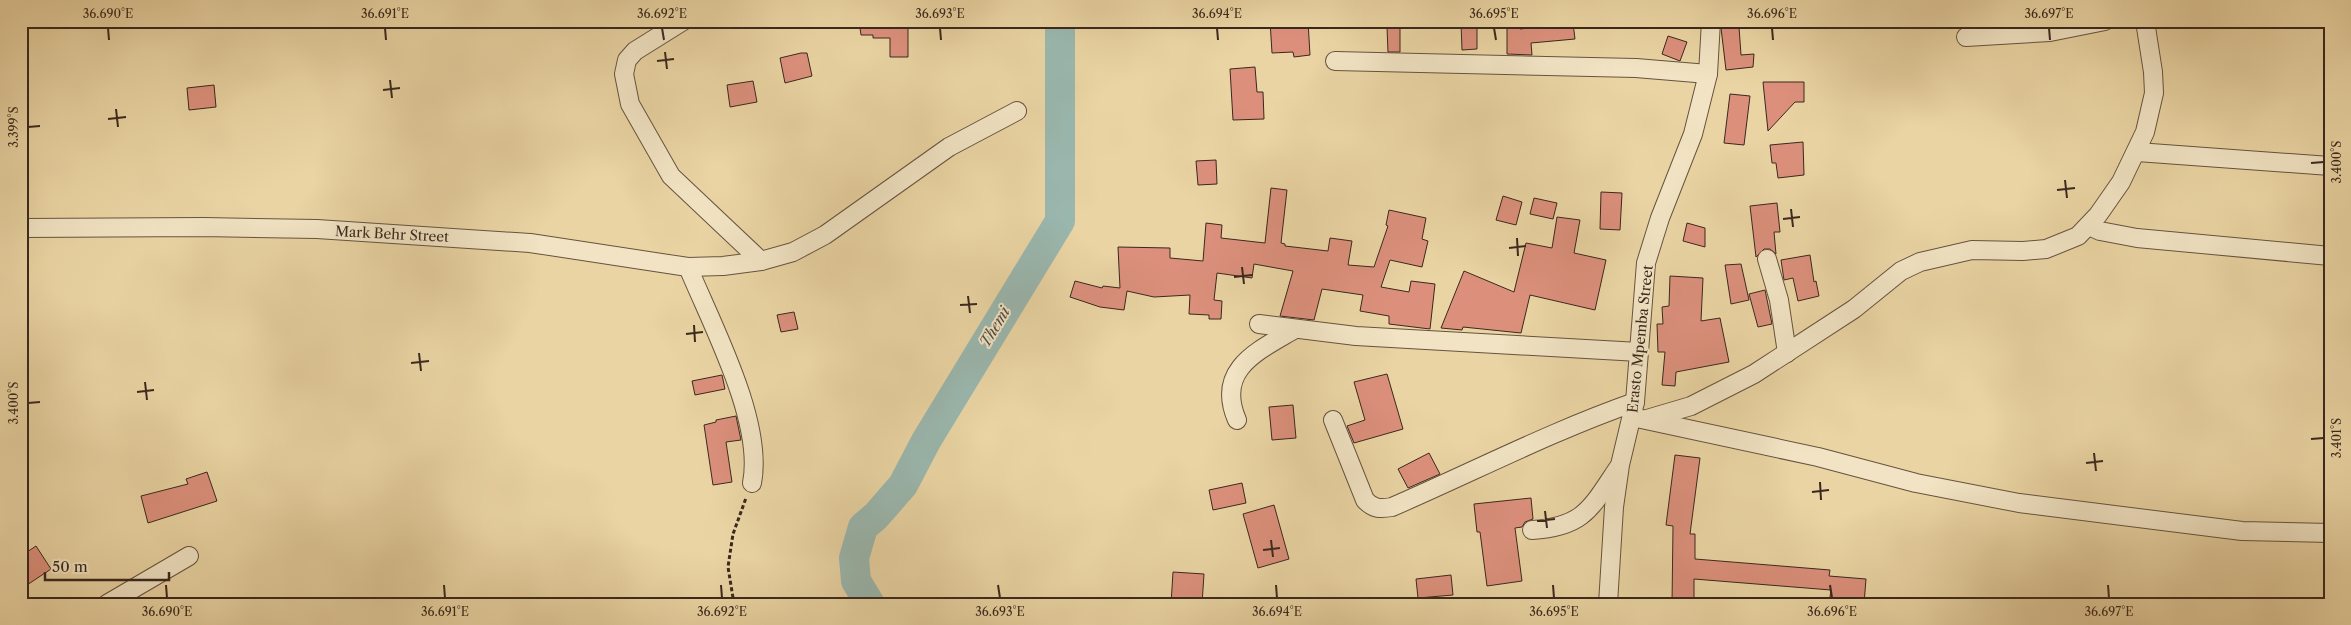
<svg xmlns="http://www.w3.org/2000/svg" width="2351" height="625" viewBox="0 0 2351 625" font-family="'Libre Caslon Text',serif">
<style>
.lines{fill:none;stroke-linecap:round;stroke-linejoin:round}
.river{stroke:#9ab7ae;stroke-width:30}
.building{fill:#dc907c;stroke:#3a281e}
.minor-casing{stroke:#66533f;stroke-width:20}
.path{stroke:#3a281e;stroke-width:3;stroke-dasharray:4 2.5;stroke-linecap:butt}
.minor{stroke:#f1e3c3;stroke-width:18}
.ticks{fill:none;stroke:#3a281e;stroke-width:2}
.labels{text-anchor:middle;stroke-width:4;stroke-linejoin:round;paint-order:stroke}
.street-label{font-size:14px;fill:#3a281e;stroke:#f1e3c3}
.water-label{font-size:15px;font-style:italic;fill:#524c42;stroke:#f1e3c3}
.neatline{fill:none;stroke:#3a281e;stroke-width:2}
.ticks-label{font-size:12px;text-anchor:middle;fill:#3a281e}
</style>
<rect width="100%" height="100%" fill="#ead4a3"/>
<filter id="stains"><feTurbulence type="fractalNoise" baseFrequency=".004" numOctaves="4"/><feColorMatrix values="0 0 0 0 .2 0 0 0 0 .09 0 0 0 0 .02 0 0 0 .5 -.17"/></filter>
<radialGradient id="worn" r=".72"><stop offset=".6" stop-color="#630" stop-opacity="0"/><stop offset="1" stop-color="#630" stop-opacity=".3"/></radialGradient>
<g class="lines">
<polyline class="river" points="870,604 856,581 854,558 863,527 876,516 903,485 926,441 1060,221 1060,21"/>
</g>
<g class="building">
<polygon points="859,21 908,21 908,57 890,57 890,38 873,38 873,35 861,35"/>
<polygon points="1270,21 1308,21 1310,55 1294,57 1293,52 1272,53"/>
<polygon points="1477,22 1477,49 1462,50 1461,23"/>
<polygon points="1573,23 1575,39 1531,43 1532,55 1507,54 1507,25 1519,24 1520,29"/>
<polygon points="1387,27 1400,27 1400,52 1388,52"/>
<polygon points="1739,27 1741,55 1754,54 1753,67 1726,70 1721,28"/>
<polygon points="1668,36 1687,42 1680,61 1662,54"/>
<polygon points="801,53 807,53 812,76 785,83 780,58"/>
<polygon points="1255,67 1257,92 1263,92 1264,119 1233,120 1230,69"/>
<polygon points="753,81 757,102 730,107 727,85"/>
<polygon points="1763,82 1804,82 1804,102 1795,102 1768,131"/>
<polygon points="214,85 216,107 189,110 187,88"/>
<polygon points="1730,94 1750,96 1744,145 1724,143"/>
<polygon points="1803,142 1804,175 1778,178 1776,163 1772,163 1770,145"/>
<polygon points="1216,160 1217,184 1198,185 1196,161"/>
<polygon points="1271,188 1287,190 1281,243 1285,244 1285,246 1328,251 1330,238 1352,241 1348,265 1374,267 1388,226 1386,225 1389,210 1426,218 1422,239 1428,241 1422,267 1390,260 1381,287 1409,292 1411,281 1435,284 1430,329 1389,324 1389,316 1360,311 1363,295 1322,289 1314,320 1280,316 1293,271 1254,264 1252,278 1217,273 1214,300 1222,301 1221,319 1209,319 1209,315 1189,314 1190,295 1154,297 1127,291 1124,310 1100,307 1070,297 1075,281 1102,288 1103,286 1120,288 1118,247 1170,248 1170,258 1203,261 1206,223 1222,225 1221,238 1265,243"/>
<polygon points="1601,192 1622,193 1620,230 1600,229"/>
<polygon points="1503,196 1522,202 1516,225 1496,220"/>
<polygon points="1534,198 1557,203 1553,219 1530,214"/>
<polygon points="1777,203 1780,232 1774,232 1776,254 1770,249 1764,249 1756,257 1750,206"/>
<polygon points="1557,217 1580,220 1574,253 1606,260 1595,310 1530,295 1521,333 1463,327 1462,330 1441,328 1464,271 1514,292 1526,243 1552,248"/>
<polygon points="1687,223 1705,228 1705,247 1683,241"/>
<polygon points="1810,255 1814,282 1816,281 1819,296 1798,301 1793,278 1784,280 1781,260"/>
<polygon points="1741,264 1749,300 1731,304 1725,265"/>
<polygon points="1670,276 1703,278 1701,321 1720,318 1729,362 1676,372 1675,386 1662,385 1665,352 1658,352 1657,324 1663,324 1662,307 1669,306"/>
<polygon points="1765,290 1772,324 1758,327 1749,294"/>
<polygon points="794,312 798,329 781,332 777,315"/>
<polygon points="1387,374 1403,429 1354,443 1347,426 1365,420 1354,382"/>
<polygon points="722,375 725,389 695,395 692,381"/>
<polygon points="1293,405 1296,438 1272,440 1269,407"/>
<polygon points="736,416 741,440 726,442 732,482 713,485 704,425 716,422 716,420"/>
<polygon points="1429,453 1440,474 1408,488 1398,469"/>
<polygon points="1675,455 1700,458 1690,534 1695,534 1695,559 1830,570 1829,576 1866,579 1864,604 1829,604 1831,590 1694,579 1694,604 1672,604 1673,526 1666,525"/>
<polygon points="207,472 217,501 148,523 141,496 188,484 186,479"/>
<polygon points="1242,483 1246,503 1213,510 1209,490"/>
<polygon points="1531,498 1533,519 1525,522 1522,527 1515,528 1522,581 1487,586 1480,532 1477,532 1474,504"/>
<polygon points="1274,505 1289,559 1258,568 1243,514"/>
<polygon points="36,546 51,569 21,589 21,556"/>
<polygon points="1173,572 1204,574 1202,604 1171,604"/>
<polygon points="1451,575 1453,595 1418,598 1416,579"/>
</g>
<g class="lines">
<g class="minor-casing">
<g id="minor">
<polyline points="683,21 635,51 627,60 624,74 630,104 671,176 761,261"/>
<polyline points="1966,37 2050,32 2105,21"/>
<polyline points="1335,61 1636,68 1708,74"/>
<polyline points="2137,152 2330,166"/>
<polyline points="2089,226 2100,231 2137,238 2330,256"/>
<polyline points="21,228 203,227 317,229 530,243 688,267 723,266 761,261 793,252 825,235 949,147 1017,111"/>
<polyline points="1767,259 1779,300 1787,353"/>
<path d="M 688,267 C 712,325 764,422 752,483"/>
<polyline points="1259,324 1356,336 1639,352"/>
<polyline points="1632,417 1818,457 1916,483 2019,503 2242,531 2330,533"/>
<polyline points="1647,419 1691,406 1754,374 1854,309 1901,271 1920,262 1972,250 2023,251 2046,249 2078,236 2098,215 2121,182 2145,132 2154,93 2153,72 2145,21"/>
<path d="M 1237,420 C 1215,369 1258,351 1295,329"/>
<path d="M 1333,420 L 1365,500 C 1373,509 1380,509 1392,507 C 1473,472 1552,431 1635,402"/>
<path d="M 1532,530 C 1584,527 1591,508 1618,468"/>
<polyline points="107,604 189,556"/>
<polyline points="1608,604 1614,507 1620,465 1635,402 1646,263 1660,218 1693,134 1708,74 1711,21"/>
</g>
</g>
<polyline class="path" points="734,604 728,567 733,534 746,498"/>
<use href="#minor" class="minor"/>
</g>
<path class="ticks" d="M 108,28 L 109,40M 385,28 L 386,40M 662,28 L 664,40M 940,28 L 941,40M 1217,28 L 1218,40M 1494,28 L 1496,40M 1772,28 L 1773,40M 2049,28 L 2050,40M 665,52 L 667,69M 657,61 L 674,59M 390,80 L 392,98M 383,90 L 400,88M 116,109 L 118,127M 108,119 L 126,117M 28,127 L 40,126M 2311,163 L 2324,162M 2065,180 L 2067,198M 2057,190 L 2075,188M 1791,209 L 1793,227M 1783,219 L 1800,217M 1517,238 L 1518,256M 1509,248 L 1526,246M 1242,267 L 1244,284M 1234,277 L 1252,275M 968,296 L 970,313M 960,305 L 977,304M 694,325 L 695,342M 686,334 L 703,332M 419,353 L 421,371M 411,363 L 429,361M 145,382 L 147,400M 137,392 L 154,390M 28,403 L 40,402M 2311,439 L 2324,438M 2094,453 L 2096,471M 2086,463 L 2103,461M 1820,482 L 1821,500M 1812,492 L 1829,490M 1545,511 L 1547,528M 1537,521 L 1555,519M 1271,540 L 1273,557M 1263,550 L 1280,548M 166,585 L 167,598M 444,585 L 445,598M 721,585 L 722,598M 998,585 L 1000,598M 1276,585 L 1277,598M 1553,585 L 1554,598M 1830,585 L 1832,598M 2108,585 L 2109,598"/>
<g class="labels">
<g class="street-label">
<text transform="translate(392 234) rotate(3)" y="5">Mark Behr Street</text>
<text transform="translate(1640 339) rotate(-84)" y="5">Erasto Mpemba Street</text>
</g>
<g class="water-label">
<text transform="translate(995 327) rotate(-59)" y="5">Themi</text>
</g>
</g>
<rect width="2351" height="625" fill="none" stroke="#ead4a3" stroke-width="55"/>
<path d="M45 572v8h124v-8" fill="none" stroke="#3a281e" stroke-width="2.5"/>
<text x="52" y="572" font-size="15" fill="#3a281e" stroke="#f1e3c3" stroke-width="4" paint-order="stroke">50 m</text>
<rect x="28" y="28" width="2296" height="570" class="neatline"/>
<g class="ticks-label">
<text x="108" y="18">36.690°E</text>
<text x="385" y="18">36.691°E</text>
<text x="662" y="18">36.692°E</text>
<text x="940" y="18">36.693°E</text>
<text x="1217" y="18">36.694°E</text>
<text x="1494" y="18">36.695°E</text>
<text x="1772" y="18">36.696°E</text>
<text x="2049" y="18">36.697°E</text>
<text transform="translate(14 127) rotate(-90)" y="4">3.399°S</text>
<text transform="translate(2337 162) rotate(-90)" y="4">3.400°S</text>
<text transform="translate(14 403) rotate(-90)" y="4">3.400°S</text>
<text transform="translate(2337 438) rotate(-90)" y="4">3.401°S</text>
<text x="167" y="616">36.690°E</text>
<text x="445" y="616">36.691°E</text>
<text x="722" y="616">36.692°E</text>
<text x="1000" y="616">36.693°E</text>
<text x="1277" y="616">36.694°E</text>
<text x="1554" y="616">36.695°E</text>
<text x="1832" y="616">36.696°E</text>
<text x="2109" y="616">36.697°E</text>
</g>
<rect width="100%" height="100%" filter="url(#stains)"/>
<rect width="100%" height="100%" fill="url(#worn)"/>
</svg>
